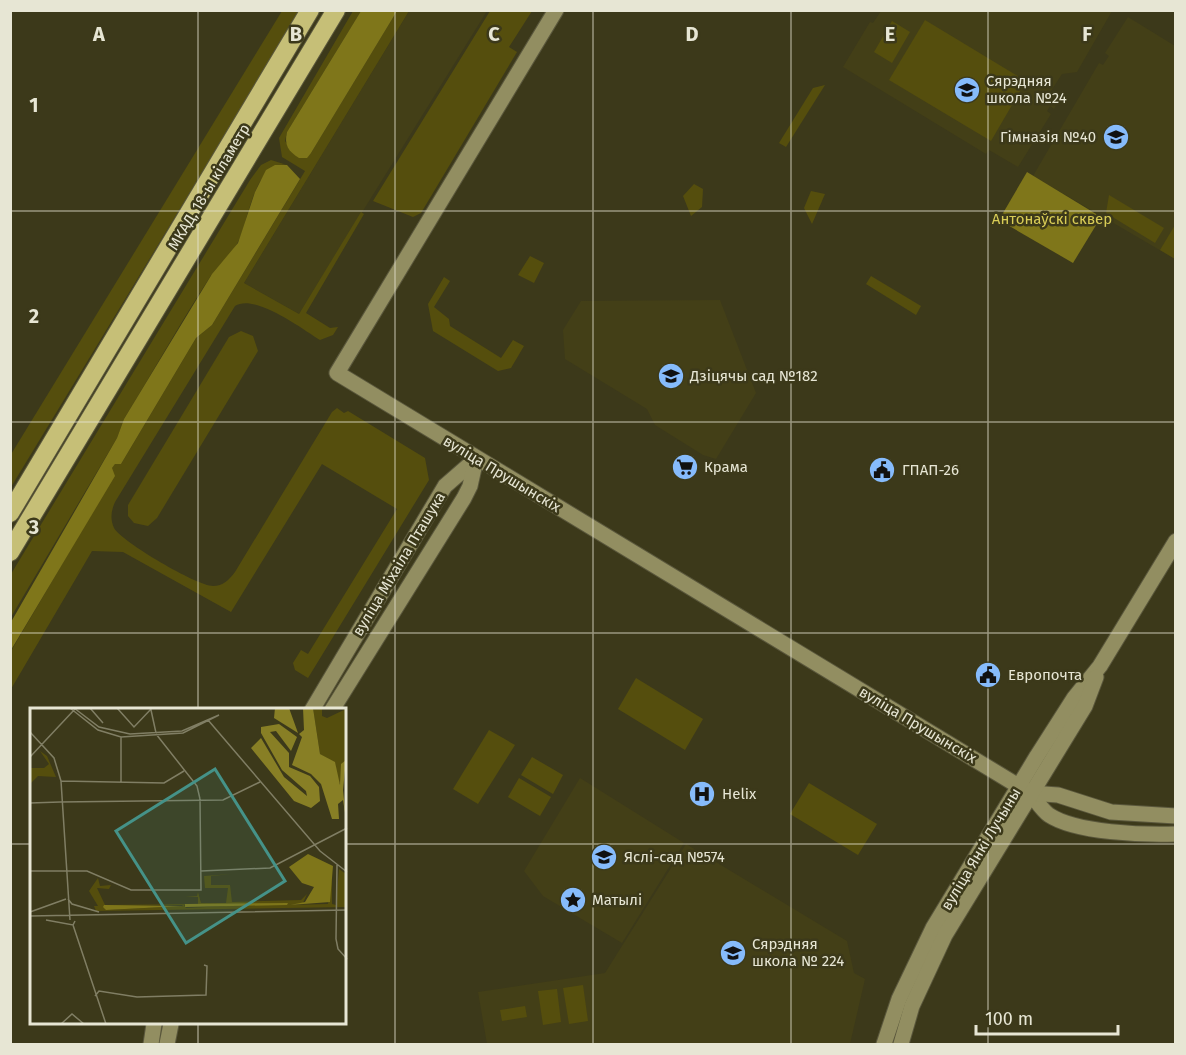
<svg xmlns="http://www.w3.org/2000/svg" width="1186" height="1055" viewBox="0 0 1186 1055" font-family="'Fira Sans',sans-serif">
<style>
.built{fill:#433f17}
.green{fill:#554e0d}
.forest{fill:#7f761a}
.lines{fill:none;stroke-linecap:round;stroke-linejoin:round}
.secondary-casing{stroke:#5a573c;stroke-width:17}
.highway-casing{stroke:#5a573c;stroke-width:20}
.secondary{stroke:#928e61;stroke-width:15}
.highway{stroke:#c6bf77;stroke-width:18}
.grid{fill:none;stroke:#e7e6d4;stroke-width:1.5;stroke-opacity:0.55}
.labels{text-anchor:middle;stroke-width:5;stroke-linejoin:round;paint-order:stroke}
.poi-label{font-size:15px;fill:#e7e6d4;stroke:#3c391a;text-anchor:start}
.street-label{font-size:15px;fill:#e7e6d4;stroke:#3c391a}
.park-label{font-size:15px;fill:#d8cc56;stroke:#3c391a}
.inset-road{fill:none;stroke:#807e64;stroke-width:1.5}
.view{fill:#459288;fill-opacity:0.15;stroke:#459288;stroke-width:3}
.inset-edge{fill:none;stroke:#e7e6d4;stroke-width:3}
.grid-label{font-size:20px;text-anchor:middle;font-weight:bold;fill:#e7e6d4;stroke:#3c391a;stroke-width:5;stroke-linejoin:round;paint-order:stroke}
</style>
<rect width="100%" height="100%" fill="#3c391a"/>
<g class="built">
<polygon points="409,11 487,11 299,314 244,283"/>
<polygon points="881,11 1112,11 1077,72 1062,74 1049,94 1059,101 1054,109 1050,106 1047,111 1051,114 1018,167 989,150 986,154 843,67 870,22 873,23"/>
<polygon points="1128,17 1175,46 1175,259 1033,176 1099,63 1103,65 1109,56 1105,53"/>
<polygon points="720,300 756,393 716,459 703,455 655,425 647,409 565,359 563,330 581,301"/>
<polygon points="580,778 684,843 622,943 543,896 524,871"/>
<polygon points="686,844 847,941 854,973 865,979 850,1044 487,1044 478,992 605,973"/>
</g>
<g class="green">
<polygon points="282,11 300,11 11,487 10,456"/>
<path d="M 353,11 L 361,11 L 287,132 L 285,141 L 295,155 L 311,153 L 397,11 L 409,11 L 244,283 L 299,314 L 361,212 L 364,214 L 306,313 L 330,328 L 338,327 L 333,335 L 320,340 C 301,328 254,293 235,306 L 115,502 C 111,511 110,519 114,528 C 122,542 197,586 213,586 C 223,586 229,580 235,572 L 332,412 L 337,408 L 344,413 L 348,411 L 425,458 L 429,480 L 308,678 L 295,670 L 293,663 L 301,650 L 308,654 L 397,509 L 322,464 L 231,612 L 123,552 L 92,551 L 11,689 L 11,651 L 114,476 L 111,469 L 115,464 L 121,464 L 196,338 L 212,325 L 305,171 L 282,157 L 279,138 Z"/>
<polygon points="490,11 532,11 509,47 517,52 421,213 413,217 373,201"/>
<polygon points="925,20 1026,81 991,141 889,80"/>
<polygon points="892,21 910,32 892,63 874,52"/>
<polygon points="825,85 786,147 779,143 813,88"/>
<path d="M 271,160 L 287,165 C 255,161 249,218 239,240 C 232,255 219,264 210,277 C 180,323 153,372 124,419 L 117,438 L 11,617 L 11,574 L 250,180 L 261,165 Z"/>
<polygon points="694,184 703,189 702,207 691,216 683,196"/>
<polygon points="811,191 825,194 812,224 804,208"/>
<polygon points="1109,195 1164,228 1155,243 1106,213"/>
<polygon points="1175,225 1175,259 1160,250"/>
<polygon points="530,256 544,263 534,283 518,275"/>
<polygon points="871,276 921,306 916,315 866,284"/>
<polygon points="444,277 450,281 434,307 449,319 450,326 501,358 513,340 524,346 511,368 498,371 433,331 428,304"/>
<polygon points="241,331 253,336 258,351 157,518 148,526 134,523 128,516 128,505 229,337"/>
<polygon points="636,678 703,719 685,750 618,709"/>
<polygon points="489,730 515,745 478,804 453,789"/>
<polygon points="532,757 563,775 553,794 521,775"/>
<polygon points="519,778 551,797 540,816 508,797"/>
<polygon points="809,783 877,824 858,855 790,814"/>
<polygon points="583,985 588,1021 569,1024 563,988"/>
<polygon points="557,989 561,1022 543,1025 538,991"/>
<polygon points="525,1006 527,1017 502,1021 500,1010"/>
</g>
<g class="forest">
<path d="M 361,11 L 397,11 L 311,153 L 307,158 L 299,158 C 288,151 284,145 287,132 Z"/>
<polygon points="275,165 287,165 300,179 212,325 196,338 121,464 115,464 112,468 115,476 11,650 11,622 117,438 124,419 212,274 238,243 255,192 266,170"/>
<polygon points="1027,172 1101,217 1073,263 999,220"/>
</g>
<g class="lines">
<g class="secondary-casing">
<g id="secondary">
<path d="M 556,10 L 337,373 L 1030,793 C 1036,800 1042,810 1049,815 C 1076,833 1144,835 1176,834"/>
<polyline points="312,710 445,486 476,459"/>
<polyline points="332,710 464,498 470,486 476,459"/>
<polyline points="1030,793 1058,795 1111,812 1176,816"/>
<polyline points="151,1044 154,1024"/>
<polyline points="167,1044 171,1024"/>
<polyline points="884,1044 899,999 933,928 1037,756 1074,698 1100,666 1176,541"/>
<polyline points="901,1044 912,1006 945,935 1085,706 1096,677"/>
</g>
</g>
<g class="highway-casing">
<g id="highway">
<polyline points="10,513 310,10"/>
<polyline points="10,552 336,10"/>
</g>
</g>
<use href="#secondary" class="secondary"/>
<use href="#highway" class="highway"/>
</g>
<path class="grid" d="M 198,10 L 198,710M 395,10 L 395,1044M 593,10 L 593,1044M 791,10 L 791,1044M 988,10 L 988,1044M 10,211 L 1176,211M 10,422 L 1176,422M 10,633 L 1176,633M 10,844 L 32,844M 345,844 L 1176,844M 198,1024 L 198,1044"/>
<defs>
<g id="school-disc" transform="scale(1.35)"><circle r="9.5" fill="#86bbfb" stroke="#3c391a"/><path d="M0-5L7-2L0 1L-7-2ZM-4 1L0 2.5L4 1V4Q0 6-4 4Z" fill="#111"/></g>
<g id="supermarket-disc" transform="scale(1.35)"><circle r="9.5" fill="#86bbfb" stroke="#3c391a"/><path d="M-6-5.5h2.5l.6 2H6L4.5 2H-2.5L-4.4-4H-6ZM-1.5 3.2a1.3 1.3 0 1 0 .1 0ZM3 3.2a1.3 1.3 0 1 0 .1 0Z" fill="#111"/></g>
<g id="civic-disc" transform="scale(1.35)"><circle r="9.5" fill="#86bbfb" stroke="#3c391a"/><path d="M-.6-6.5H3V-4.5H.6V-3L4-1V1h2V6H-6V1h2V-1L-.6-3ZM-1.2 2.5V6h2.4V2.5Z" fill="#111"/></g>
<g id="hospital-disc" transform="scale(1.35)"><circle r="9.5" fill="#86bbfb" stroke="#3c391a"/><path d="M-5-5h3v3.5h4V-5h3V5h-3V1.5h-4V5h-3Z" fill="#111"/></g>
<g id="sight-disc" transform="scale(1.35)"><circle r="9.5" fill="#86bbfb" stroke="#3c391a"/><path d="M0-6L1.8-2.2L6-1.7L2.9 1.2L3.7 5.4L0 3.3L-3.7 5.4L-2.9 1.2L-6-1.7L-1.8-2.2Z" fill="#111"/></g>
</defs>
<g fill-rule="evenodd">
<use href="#school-disc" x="967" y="90"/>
<use href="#school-disc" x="1116" y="137"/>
<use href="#school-disc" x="671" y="376"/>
<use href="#supermarket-disc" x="685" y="467"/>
<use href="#civic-disc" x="882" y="470"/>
<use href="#civic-disc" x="988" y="675"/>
<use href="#hospital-disc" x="702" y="794"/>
<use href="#school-disc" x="604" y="857"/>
<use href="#sight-disc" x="573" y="900"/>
<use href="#school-disc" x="733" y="953"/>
</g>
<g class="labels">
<g class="poi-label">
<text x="986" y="86">Сярэдняя<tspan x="986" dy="17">школа №24</tspan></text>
<text x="1096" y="142" text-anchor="end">Гімназія №40</text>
<text x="690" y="381">Дзіцячы сад №182</text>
<text x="704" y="472">Крама</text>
<text x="902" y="475">ГПАП-26</text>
<text x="1008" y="680">Европочта</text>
<text x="722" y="799">Helix</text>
<text x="624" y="862">Яслі-сад №574</text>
<text x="592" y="905">Матылі</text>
<text x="752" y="949">Сярэдняя<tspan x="752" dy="17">школа № 224</tspan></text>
</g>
<g class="street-label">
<text transform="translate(209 187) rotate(-59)" y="5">МКАД, 18-ы кіламетр</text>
<text transform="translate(502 474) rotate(31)" y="5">вуліца Прушынскіх</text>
<text transform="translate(399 564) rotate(-59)" y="5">вуліца Міхаіла Пташука</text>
<text transform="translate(918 725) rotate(31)" y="5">вуліца Прушынскіх</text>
<text transform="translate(981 849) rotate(-59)" y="5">вуліца Янкі Лучыны</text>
</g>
<g class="park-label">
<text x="1052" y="224">Антонаўскі сквер</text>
</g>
</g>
<g transform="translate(30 708)">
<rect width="316" height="316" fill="#3c391a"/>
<path d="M 283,0 L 292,0 L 292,8 L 297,10 L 316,1 L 316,52 L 311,57 L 312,75 L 306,75 L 313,88 L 302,86 L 299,74 L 307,73 L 305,55 L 290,46 ZM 10,43 L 17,48 L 26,69 L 8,68 L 0,76 L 0,60 L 14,60 L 19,56 ZM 309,161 L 316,166 L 316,199 L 66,203 L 64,198 L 68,198 L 59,183 L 68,170 L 70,178 L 81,177 L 79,181 L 67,180 L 75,197 L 168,196 L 168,189 L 155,189 L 167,188 L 168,184 L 171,195 L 196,195 L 198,180 L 175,180 L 174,168 L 202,166 L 181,168 L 181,177 L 200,177 L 202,194 L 271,192 L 277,186 L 273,195 L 260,197 L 298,196 L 302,169 L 302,196 L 306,197 ZM 258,195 L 156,200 L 154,197 L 193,197 ZM 74,198 L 152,197 L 153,198 L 76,202 Z" fill="#554e0d" fill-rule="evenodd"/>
<path d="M 278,146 L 303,158 L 300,194 L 260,197 L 275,194 L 284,179 L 272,175 L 259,159 ZM 258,195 L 257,197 L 155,199 L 155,196 ZM 153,198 L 76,202 L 73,199 L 74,197 Z" fill="#7f761a"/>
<path d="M 245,0 L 259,0 L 268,25 L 244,10 ZM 273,0 L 283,0 L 290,46 L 305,54 L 310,77 L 311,56 L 316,52 L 313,82 L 316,111 L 313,92 L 308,96 L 309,111 L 302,111 L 291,76 L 281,66 L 262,57 L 272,29 L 269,26 L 274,22 ZM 249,16 L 267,29 L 261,43 L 246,23 L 240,24 L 259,45 L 259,59 L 280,68 L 289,79 L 290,93 L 281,100 L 264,93 L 221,40 L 231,30 L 254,69 L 277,88 L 276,83 L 252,62 L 231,25 L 231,19 Z" fill="#887f25"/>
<path class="inset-road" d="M 40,0 L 68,22 L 91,29 L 153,25 L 189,7 L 152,23 L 100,26 L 69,19 L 44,0M 60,0 L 73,15M 87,0 L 104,19 L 122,0M 121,2 L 126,25M 178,12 L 290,143 L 317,164M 0,24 L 24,50 L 31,73 L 40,212M 126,26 L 167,78 L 170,91M 91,29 L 91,74M 0,49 L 45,1M 31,73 L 134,75 L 154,63M 30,94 L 193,92 L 230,74M 0,95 L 30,94M 307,157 L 306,231 L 308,241 L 317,251M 0,163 L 57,163 L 101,182 L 171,182 L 170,91M 171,163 L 240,160 L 317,120M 38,191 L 42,196 L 69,204M 0,204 L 36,191M 0,208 L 317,202M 16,212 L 43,217 L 45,213M 43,217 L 76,316M 65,288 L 69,283 L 107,289 L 176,287 L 177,258 L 174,257M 31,316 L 42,306 L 54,316"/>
<path class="view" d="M 185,61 L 255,173 L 156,235 L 86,123 Z"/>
<rect width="316" height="316" class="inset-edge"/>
</g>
<g class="grid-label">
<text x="99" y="41">A</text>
<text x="296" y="41">B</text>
<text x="494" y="41">C</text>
<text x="692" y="41">D</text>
<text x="890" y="41">E</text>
<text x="1087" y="41">F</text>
<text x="34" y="112">1</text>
<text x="34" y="323">2</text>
<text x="34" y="534">3</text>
</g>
<rect width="1186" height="1055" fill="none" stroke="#e7e6d4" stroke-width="24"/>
<path d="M976 1025v9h142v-9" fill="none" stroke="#e7e6d4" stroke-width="3"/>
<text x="985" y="1025" font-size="18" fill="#e7e6d4" stroke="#3c391a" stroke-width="4.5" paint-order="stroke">100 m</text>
</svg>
